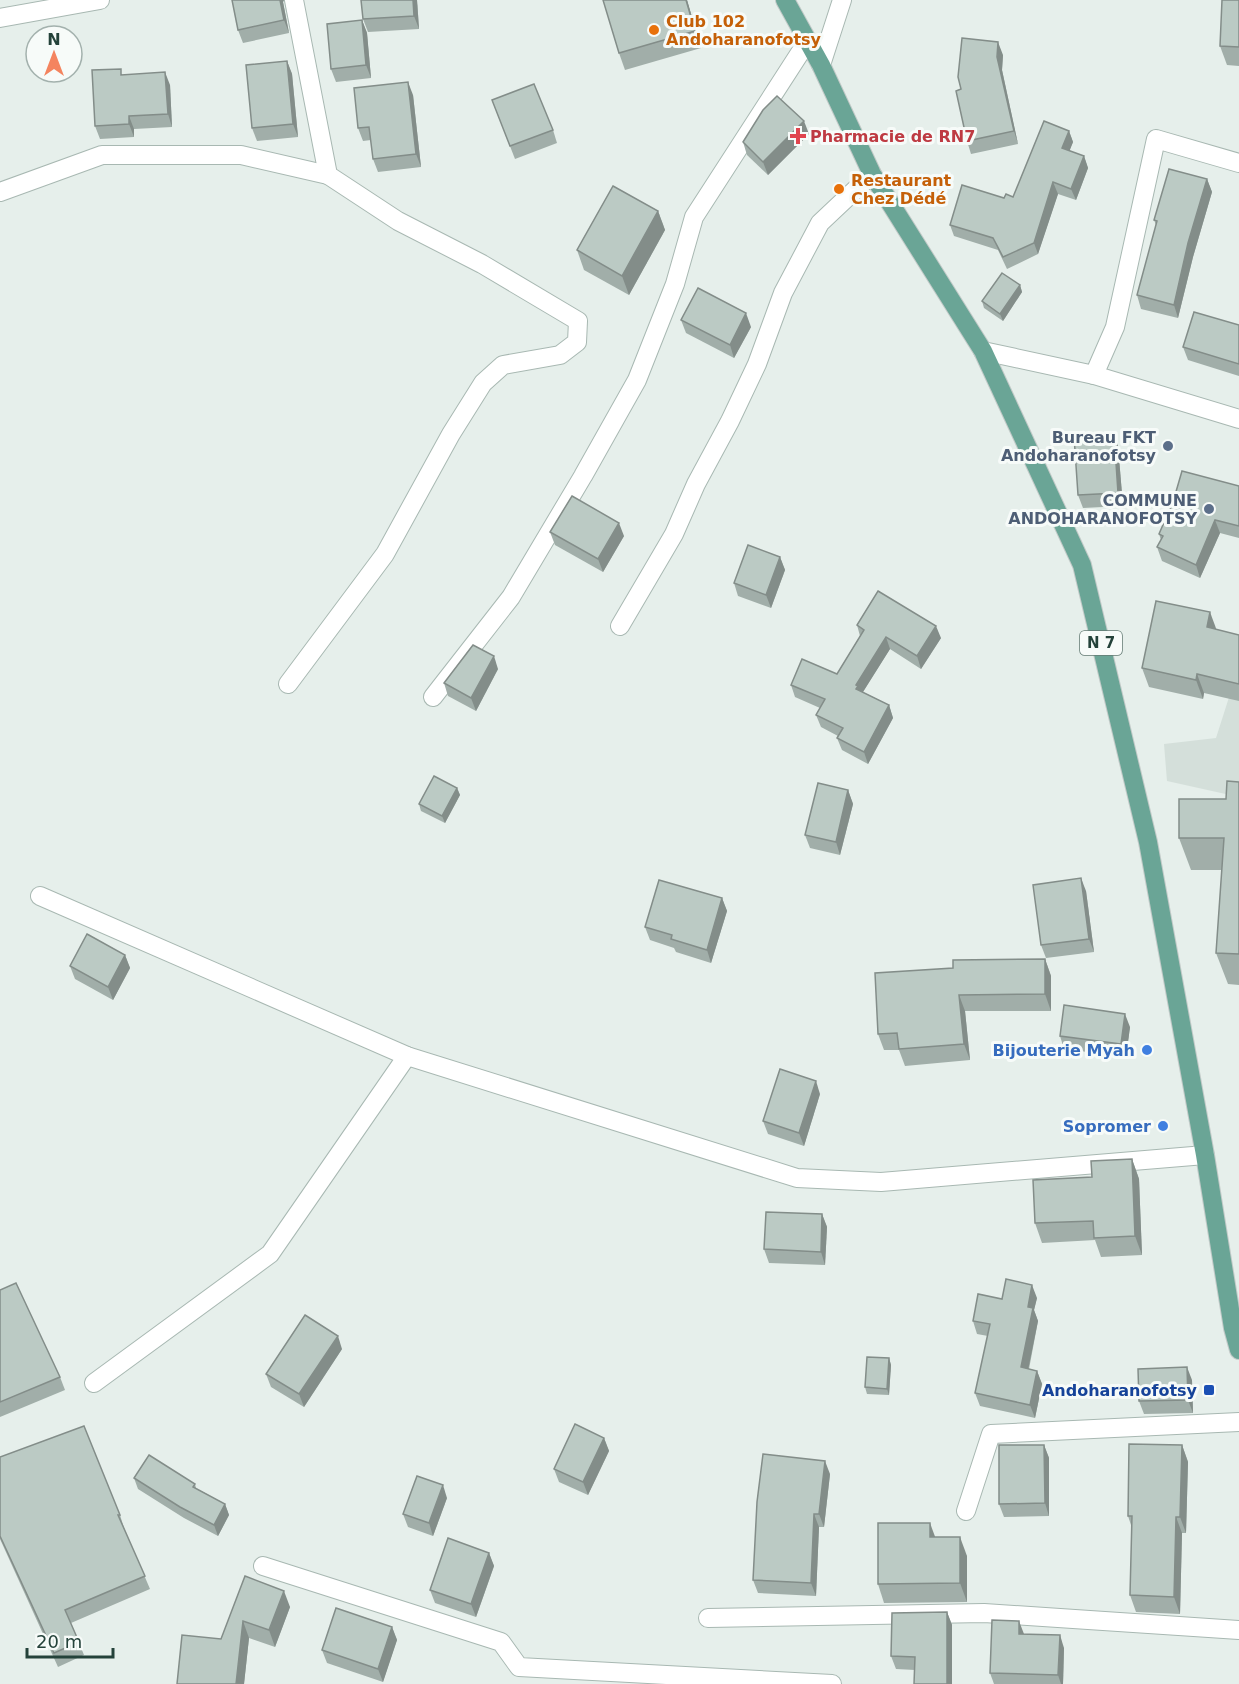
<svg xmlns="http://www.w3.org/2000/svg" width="1239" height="1684" viewBox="0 0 1239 1684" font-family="'DejaVu Sans',sans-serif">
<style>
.built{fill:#d4dfda}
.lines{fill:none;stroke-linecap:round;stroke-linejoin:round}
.street-casing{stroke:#a8b8b2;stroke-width:20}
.primary-casing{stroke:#c2cac8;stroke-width:20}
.street{stroke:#fff;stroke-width:18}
.primary{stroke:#6aa596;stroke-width:18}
.wall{fill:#a1aea9}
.shaded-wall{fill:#838d89}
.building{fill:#bbcac4;stroke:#838d89;stroke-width:1.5}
.food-dot{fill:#e8710a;stroke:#f7fbf9;stroke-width:2}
.health-dot{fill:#e0444e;stroke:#f7fbf9;stroke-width:2}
.service-dot{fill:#5c6f8a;stroke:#f7fbf9;stroke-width:2}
.shop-dot{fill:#3f7fe0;stroke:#f7fbf9;stroke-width:2}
.transit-dot{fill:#1a4fb4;stroke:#f7fbf9;stroke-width:2}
.labels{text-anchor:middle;stroke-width:6;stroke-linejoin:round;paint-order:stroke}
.shield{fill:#f7fbf9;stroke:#637a73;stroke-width:1.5}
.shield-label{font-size:15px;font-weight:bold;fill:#24423a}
.food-label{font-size:16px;font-weight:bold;fill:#c56008;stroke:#f7fbf9;text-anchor:start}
.health-label{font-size:16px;font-weight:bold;fill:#be3a42;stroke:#f7fbf9;text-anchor:start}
.service-label{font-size:16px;font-weight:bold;fill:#4e5e75;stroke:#f7fbf9;text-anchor:end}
.shop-label{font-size:16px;font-weight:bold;fill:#366cbe;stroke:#f7fbf9;text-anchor:end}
.transit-label{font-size:16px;font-weight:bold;fill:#164399;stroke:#f7fbf9;text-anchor:end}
</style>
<rect width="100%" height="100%" fill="#e6efeb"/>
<polygon class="built" points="1239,666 1239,797 1167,781 1164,744 1216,738"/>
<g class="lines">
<g class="street-casing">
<g id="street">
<polyline points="0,18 100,0"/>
<polyline points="821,65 842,0"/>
<polyline points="0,192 102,155 241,155 328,175"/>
<polyline points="983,351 1094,375 1239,419"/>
<polyline points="1094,375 1115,327 1156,139 1239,163"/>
<polyline points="620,626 674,534 696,484 730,421 757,364 783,293 820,223 872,174"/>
<polyline points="288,684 385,554 451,434 483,383 503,365 560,355 577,342 578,321 482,264 398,221 328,175 294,0"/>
<polyline points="433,697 511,597 583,476 637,380 675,284 694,217 807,42"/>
<polyline points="40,896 407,1056 797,1178 881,1182 1205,1155"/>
<polyline points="94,1383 270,1254 407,1056"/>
<polyline points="966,1511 991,1434 1239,1422"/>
<polyline points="263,1566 501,1642 519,1667 832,1684"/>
<polyline points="708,1618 984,1613 1239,1630"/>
</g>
</g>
<g class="primary-casing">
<polyline id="primary" points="785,0 821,65 872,174 983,351 1082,565 1148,842 1205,1155 1233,1328 1239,1350"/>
</g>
<use href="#street" class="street"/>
<use href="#primary" class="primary"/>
</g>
<g class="wall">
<polygon points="232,0 284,0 283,2 289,33 243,43 238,30"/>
<polygon points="361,0 417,0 419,29 368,32 363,19"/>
<polygon points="687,0 701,48 625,70 619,53"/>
<polygon points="1239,0 1239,66 1227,65 1220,46"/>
<polygon points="362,20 367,33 371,78 336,82 331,69"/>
<polygon points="1003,55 1002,70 1018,144 971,154 967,141 961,89"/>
<polygon points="287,61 292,74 298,137 257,141 252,128"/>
<polygon points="123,75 170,85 172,127 134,129 134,137 100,139 95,126"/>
<polygon points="413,95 421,167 378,172 373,159 371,140 363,141 358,128"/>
<polygon points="492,100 553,130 557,143 515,159"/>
<polygon points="1069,131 1073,142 1069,151 1084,156 1088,168 1076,200 1058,194 1038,254 1007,269 998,250 954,236 950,225 1013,197"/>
<polygon points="809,134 768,175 747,155 743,142"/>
<polygon points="1207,179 1212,192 1193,257 1178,318 1141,309 1137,295 1156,225 1154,220"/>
<polygon points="658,211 665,230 629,295 584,270 577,250"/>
<polygon points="1020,285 1022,292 1003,321 984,308 982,301"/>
<polygon points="681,320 751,327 734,358 686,333"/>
<polygon points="1239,325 1239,376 1188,360 1183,347"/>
<polygon points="1114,433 1118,446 1123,506 1083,508 1078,495"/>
<polygon points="1239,486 1239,538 1220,533 1200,578 1162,561 1157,547 1161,540 1159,534"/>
<polygon points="550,532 624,536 603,572 555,545"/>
<polygon points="780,557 785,570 771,608 738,596 734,583"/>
<polygon points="857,625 941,638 921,669 890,649 863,692 889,705 893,718 868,764 842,750 837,738 838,736 821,727 816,715 820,708 795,697 791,685 837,674 860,636"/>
<polygon points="1217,630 1239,635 1239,701 1204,693 1203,699 1149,687 1142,668"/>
<polygon points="498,669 476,711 448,696 444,683"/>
<polygon points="1239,782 1239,985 1228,984 1216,953 1222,870 1191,870 1179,838 1226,799"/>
<polygon points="457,788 460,795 445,823 421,811 419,804"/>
<polygon points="848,790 853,804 840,855 810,848 805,835"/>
<polygon points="1086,891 1094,952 1046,958 1041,945"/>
<polygon points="722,898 727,911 711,963 676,952 674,948 650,940 645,927"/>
<polygon points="125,955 130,968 113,1000 75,979 70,966"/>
<polygon points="1045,959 1051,976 1051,1011 965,1011 970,1060 905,1066 899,1050 884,1050 878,1034 953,968"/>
<polygon points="1130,1027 1126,1057 1064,1049 1060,1036"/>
<polygon points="820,1094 804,1146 768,1134 763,1121"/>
<polygon points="1132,1159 1139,1179 1142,1255 1101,1257 1095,1240 1042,1243 1035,1223 1092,1177"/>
<polygon points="822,1214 827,1227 825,1265 769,1263 764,1249"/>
<polygon points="0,1290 60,1377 65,1390 0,1417"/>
<polygon points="1037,1298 1034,1310 1038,1321 1029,1369 1037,1371 1042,1384 1035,1418 980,1406 975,1393 988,1336 977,1334 973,1321 1002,1299"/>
<polygon points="342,1349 304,1407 271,1387 266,1374"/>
<polygon points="889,1358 891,1365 889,1395 867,1394 865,1387"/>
<polygon points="1192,1380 1193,1413 1144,1414 1139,1401"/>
<polygon points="604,1438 609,1451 588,1495 559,1482 554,1469"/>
<polygon points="1044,1445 1049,1458 1049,1516 1004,1517 999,1504"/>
<polygon points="1182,1445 1188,1462 1186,1533 1182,1533 1180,1614 1136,1612 1130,1595 1132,1528 1128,1516"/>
<polygon points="0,1457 120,1515 124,1528 150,1589 71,1623 84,1655 58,1667 0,1539"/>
<polygon points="830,1474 824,1527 819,1527 816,1596 758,1593 753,1580"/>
<polygon points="134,1478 195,1484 196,1488 225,1504 229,1515 218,1536 184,1518 138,1489"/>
<polygon points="447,1498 433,1536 408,1527 403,1514"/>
<polygon points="935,1537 967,1556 967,1602 884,1603 878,1584"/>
<polygon points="489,1553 494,1566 476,1617 435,1603 430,1590"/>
<polygon points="245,1576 290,1607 275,1647 249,1638 244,1684 177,1684 221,1639"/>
<polygon points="947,1612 952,1625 952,1684 915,1670 896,1669 891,1656"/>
<polygon points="392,1627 397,1640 383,1682 327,1663 322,1650"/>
<polygon points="1024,1634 1064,1648 1063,1684 994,1684 990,1673"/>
</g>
<g class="shaded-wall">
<polygon points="280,0 284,0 283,2 289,33 284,20"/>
<polygon points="413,0 417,0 419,29 414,16"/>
<polygon points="686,0 687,0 701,48 695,31"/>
<polygon points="362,20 367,33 371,78 366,65"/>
<polygon points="998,42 1003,55 1002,70 1018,144 1014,131 997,57"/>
<polygon points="287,61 292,74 298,137 293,124"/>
<polygon points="165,72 170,85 172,127 168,114"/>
<polygon points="408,82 413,95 421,167 416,154"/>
<polygon points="129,116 134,129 134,137 129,124"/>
<polygon points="804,121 809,134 768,175 763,162"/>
<polygon points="1069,131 1073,142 1066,160 1062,148"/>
<polygon points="1084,156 1088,168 1076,200 1071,189"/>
<polygon points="1207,179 1212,192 1193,257 1178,318 1174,305 1188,243"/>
<polygon points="1053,182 1058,194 1038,254 1034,243"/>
<polygon points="658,211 665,230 629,295 622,276"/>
<polygon points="1020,285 1022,292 1003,321 1000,314"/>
<polygon points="746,313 751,327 734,358 730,345"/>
<polygon points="1114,433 1118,446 1123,506 1118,493"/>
<polygon points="1215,520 1220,533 1200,578 1196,565"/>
<polygon points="619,523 624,536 603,572 598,559"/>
<polygon points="780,557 785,570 771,608 766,595"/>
<polygon points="1210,612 1217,631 1207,627"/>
<polygon points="936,626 941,638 921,669 917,656"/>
<polygon points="886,637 890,649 861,695 861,701 856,685"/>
<polygon points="494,656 498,669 476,711 471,698"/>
<polygon points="1197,674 1204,693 1203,699 1196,680"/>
<polygon points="889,705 893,718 868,764 864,752"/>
<polygon points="457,788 460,795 445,823 442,816"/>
<polygon points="848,790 853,804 840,855 836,842"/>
<polygon points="1081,878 1086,891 1094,952 1089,939"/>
<polygon points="722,898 727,911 711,963 707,950"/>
<polygon points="125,955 130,968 113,1000 108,987"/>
<polygon points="1045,959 1051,976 1051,1011 1045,994"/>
<polygon points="959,995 965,1011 970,1060 964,1044"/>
<polygon points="1125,1014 1130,1027 1126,1057 1121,1044"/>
<polygon points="816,1081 820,1094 804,1146 799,1133"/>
<polygon points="1132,1159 1139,1179 1142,1255 1135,1236"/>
<polygon points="822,1214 827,1227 825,1265 821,1252"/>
<polygon points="1032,1285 1037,1298 1034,1310 1038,1321 1026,1380 1021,1367 1028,1307"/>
<polygon points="338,1336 342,1349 304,1407 299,1394"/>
<polygon points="889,1358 891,1365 889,1395 887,1389"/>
<polygon points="1187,1367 1192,1380 1193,1413 1188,1400"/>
<polygon points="1037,1371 1042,1384 1035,1418 1030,1405"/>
<polygon points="604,1438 609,1451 588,1495 583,1482"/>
<polygon points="1044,1445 1049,1458 1049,1516 1045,1503"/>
<polygon points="1182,1445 1188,1462 1186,1533 1180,1517"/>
<polygon points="825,1461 830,1474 824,1527 819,1514"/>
<polygon points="443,1485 447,1498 433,1536 429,1523"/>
<polygon points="225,1504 229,1515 218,1536 214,1525"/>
<polygon points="814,1514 819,1527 816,1596 811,1583"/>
<polygon points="1176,1517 1182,1533 1180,1614 1174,1597"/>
<polygon points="930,1523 937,1542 930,1537"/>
<polygon points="960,1537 967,1556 967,1602 960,1583"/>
<polygon points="489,1553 494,1566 476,1617 471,1604"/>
<polygon points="284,1591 290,1607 275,1647 269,1630"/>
<polygon points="947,1612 952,1625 952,1684 947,1684"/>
<polygon points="243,1621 249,1638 244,1684 236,1684"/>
<polygon points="1019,1621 1024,1634 1019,1634"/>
<polygon points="392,1627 397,1640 383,1682 378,1669"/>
<polygon points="1060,1635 1064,1648 1063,1684 1061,1684 1058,1675"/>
</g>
<g class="building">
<polygon points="232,0 280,0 284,20 238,30"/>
<polygon points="361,0 413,0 414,16 363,19"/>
<polygon points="603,0 686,0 695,31 619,53"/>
<polygon points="1222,0 1239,0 1239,47 1220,46"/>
<polygon points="362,20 366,65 331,69 327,24"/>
<polygon points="962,38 998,42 997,57 1014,131 967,141 956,91 961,89 958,77"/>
<polygon points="287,61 293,124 252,128 246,65"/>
<polygon points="121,69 121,75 165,72 168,114 129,116 129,124 95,126 92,70"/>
<polygon points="408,82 416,154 373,159 369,127 358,128 354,88"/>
<polygon points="534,84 553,130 510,146 492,100"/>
<polygon points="777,96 804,121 763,162 743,142 763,110"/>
<polygon points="1044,121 1069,131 1062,148 1084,156 1071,189 1053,182 1034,243 1003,257 993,238 950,225 962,185 1004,198 1006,194 1013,197"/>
<polygon points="1169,169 1207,179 1188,243 1174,305 1137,295 1157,221 1154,220"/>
<polygon points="613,186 658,211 622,276 577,250"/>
<polygon points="1002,273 1020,285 1000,314 982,301"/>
<polygon points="698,288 746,313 730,345 681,320"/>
<polygon points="1194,312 1239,325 1239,364 1183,347"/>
<polygon points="1114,433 1118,493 1078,495 1074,436"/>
<polygon points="1182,471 1239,486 1239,526 1215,520 1196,565 1157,547 1163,536 1159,534 1173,502"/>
<polygon points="572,496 619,523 598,559 550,532"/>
<polygon points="748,545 780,557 766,595 734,583"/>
<polygon points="878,591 936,626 917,656 886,637 856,685 858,686 856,689 889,705 864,752 837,738 843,728 816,715 825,699 791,685 802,659 837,674 864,630 857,625"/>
<polygon points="1156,601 1210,612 1207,627 1239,635 1239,684 1197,674 1196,680 1142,668"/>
<polygon points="473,645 494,656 471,698 444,683"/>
<polygon points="434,776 457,788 442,816 419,804"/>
<polygon points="1227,781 1239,782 1239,954 1216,953 1224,838 1179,838 1179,799 1226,799"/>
<polygon points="818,783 848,790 836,842 805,835"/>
<polygon points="1081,878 1089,939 1041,945 1033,885"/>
<polygon points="659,880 722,898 707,950 671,939 672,935 645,927"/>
<polygon points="87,934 125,955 108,987 70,966"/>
<polygon points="1045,959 1045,994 959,995 964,1044 899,1049 897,1033 878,1034 875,973 953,968 953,960"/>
<polygon points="1064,1005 1125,1014 1121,1044 1060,1036"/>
<polygon points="780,1069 816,1081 799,1133 763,1121"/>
<polygon points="1132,1159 1135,1236 1094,1238 1093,1221 1035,1223 1033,1180 1092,1177 1091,1161"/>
<polygon points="766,1212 822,1214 821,1252 764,1249"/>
<polygon points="1006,1279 1032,1285 1028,1307 1033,1308 1021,1367 1037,1371 1030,1405 975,1393 990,1324 973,1321 978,1294 1002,1299"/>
<polygon points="16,1283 60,1377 0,1402 0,1290"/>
<polygon points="305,1315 338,1336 299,1394 266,1374"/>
<polygon points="867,1357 889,1358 887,1389 865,1387"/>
<polygon points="1187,1367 1188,1400 1139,1401 1138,1369"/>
<polygon points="575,1424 604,1438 583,1482 554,1469"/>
<polygon points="84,1426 120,1515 118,1515 145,1576 65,1610 79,1642 54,1653 0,1536 0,1457"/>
<polygon points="1129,1444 1182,1445 1180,1517 1176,1517 1174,1597 1130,1595 1132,1516 1128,1516"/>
<polygon points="999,1445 1044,1445 1045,1503 999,1504"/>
<polygon points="763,1454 825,1461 819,1514 814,1514 811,1583 753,1580 757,1502"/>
<polygon points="149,1455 195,1484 193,1487 225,1504 214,1525 180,1507 134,1478"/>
<polygon points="417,1476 443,1485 429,1523 403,1514"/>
<polygon points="878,1523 930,1523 930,1537 960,1537 960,1583 878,1584"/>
<polygon points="448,1538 489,1553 471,1604 430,1590"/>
<polygon points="245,1576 284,1591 269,1630 243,1621 236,1684 177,1684 182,1635 221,1639"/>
<polygon points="336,1608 392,1627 378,1669 322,1650"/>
<polygon points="947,1612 947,1684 914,1684 915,1657 891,1656 892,1613"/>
<polygon points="992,1620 1019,1621 1019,1634 1060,1635 1058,1675 990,1673"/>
</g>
<g class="food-dot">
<circle cx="654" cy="30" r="6"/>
<circle cx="839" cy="189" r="6"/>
</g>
<path class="health-dot" d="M795 127h6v6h6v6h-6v6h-6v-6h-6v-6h6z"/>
<g class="service-dot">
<circle cx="1168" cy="446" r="6"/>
<circle cx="1209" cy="509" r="6"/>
</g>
<g class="shop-dot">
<circle cx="1147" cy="1050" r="6"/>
<circle cx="1163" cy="1126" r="6"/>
</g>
<rect class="transit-dot" x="1203" y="1384" width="12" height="12" rx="3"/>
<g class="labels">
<rect class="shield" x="1080" y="631" width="42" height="24" rx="4.5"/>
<g class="shield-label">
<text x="1101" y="648">N 7</text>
</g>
<g class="food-label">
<text x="666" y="27">Club 102<tspan x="666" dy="18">Andoharanofotsy</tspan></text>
<text x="851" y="186">Restaurant<tspan x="851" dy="18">Chez Dédé</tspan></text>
</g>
<g class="health-label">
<text x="810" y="142">Pharmacie de RN7</text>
</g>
<g class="service-label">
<text x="1156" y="443">Bureau FKT<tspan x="1156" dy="18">Andoharanofotsy</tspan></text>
<text x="1197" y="506">COMMUNE<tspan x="1197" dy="18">ANDOHARANOFOTSY</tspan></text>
</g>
<g class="shop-label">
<text x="1135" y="1056">Bijouterie Myah</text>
<text x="1151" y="1132">Sopromer</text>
</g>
<g class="transit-label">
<text x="1197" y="1396">Andoharanofotsy</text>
</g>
</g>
<g transform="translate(54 54)"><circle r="28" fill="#f7fbf9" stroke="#a3b1ad" stroke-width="1.5"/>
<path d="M0-4.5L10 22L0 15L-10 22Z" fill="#f4845f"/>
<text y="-9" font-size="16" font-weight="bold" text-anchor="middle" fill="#24423a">N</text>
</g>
<path d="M27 1648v9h86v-9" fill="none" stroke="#24423a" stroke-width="3"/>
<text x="36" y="1648" font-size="18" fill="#24423a" stroke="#f7fbf9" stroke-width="4.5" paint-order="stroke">20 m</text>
</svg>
